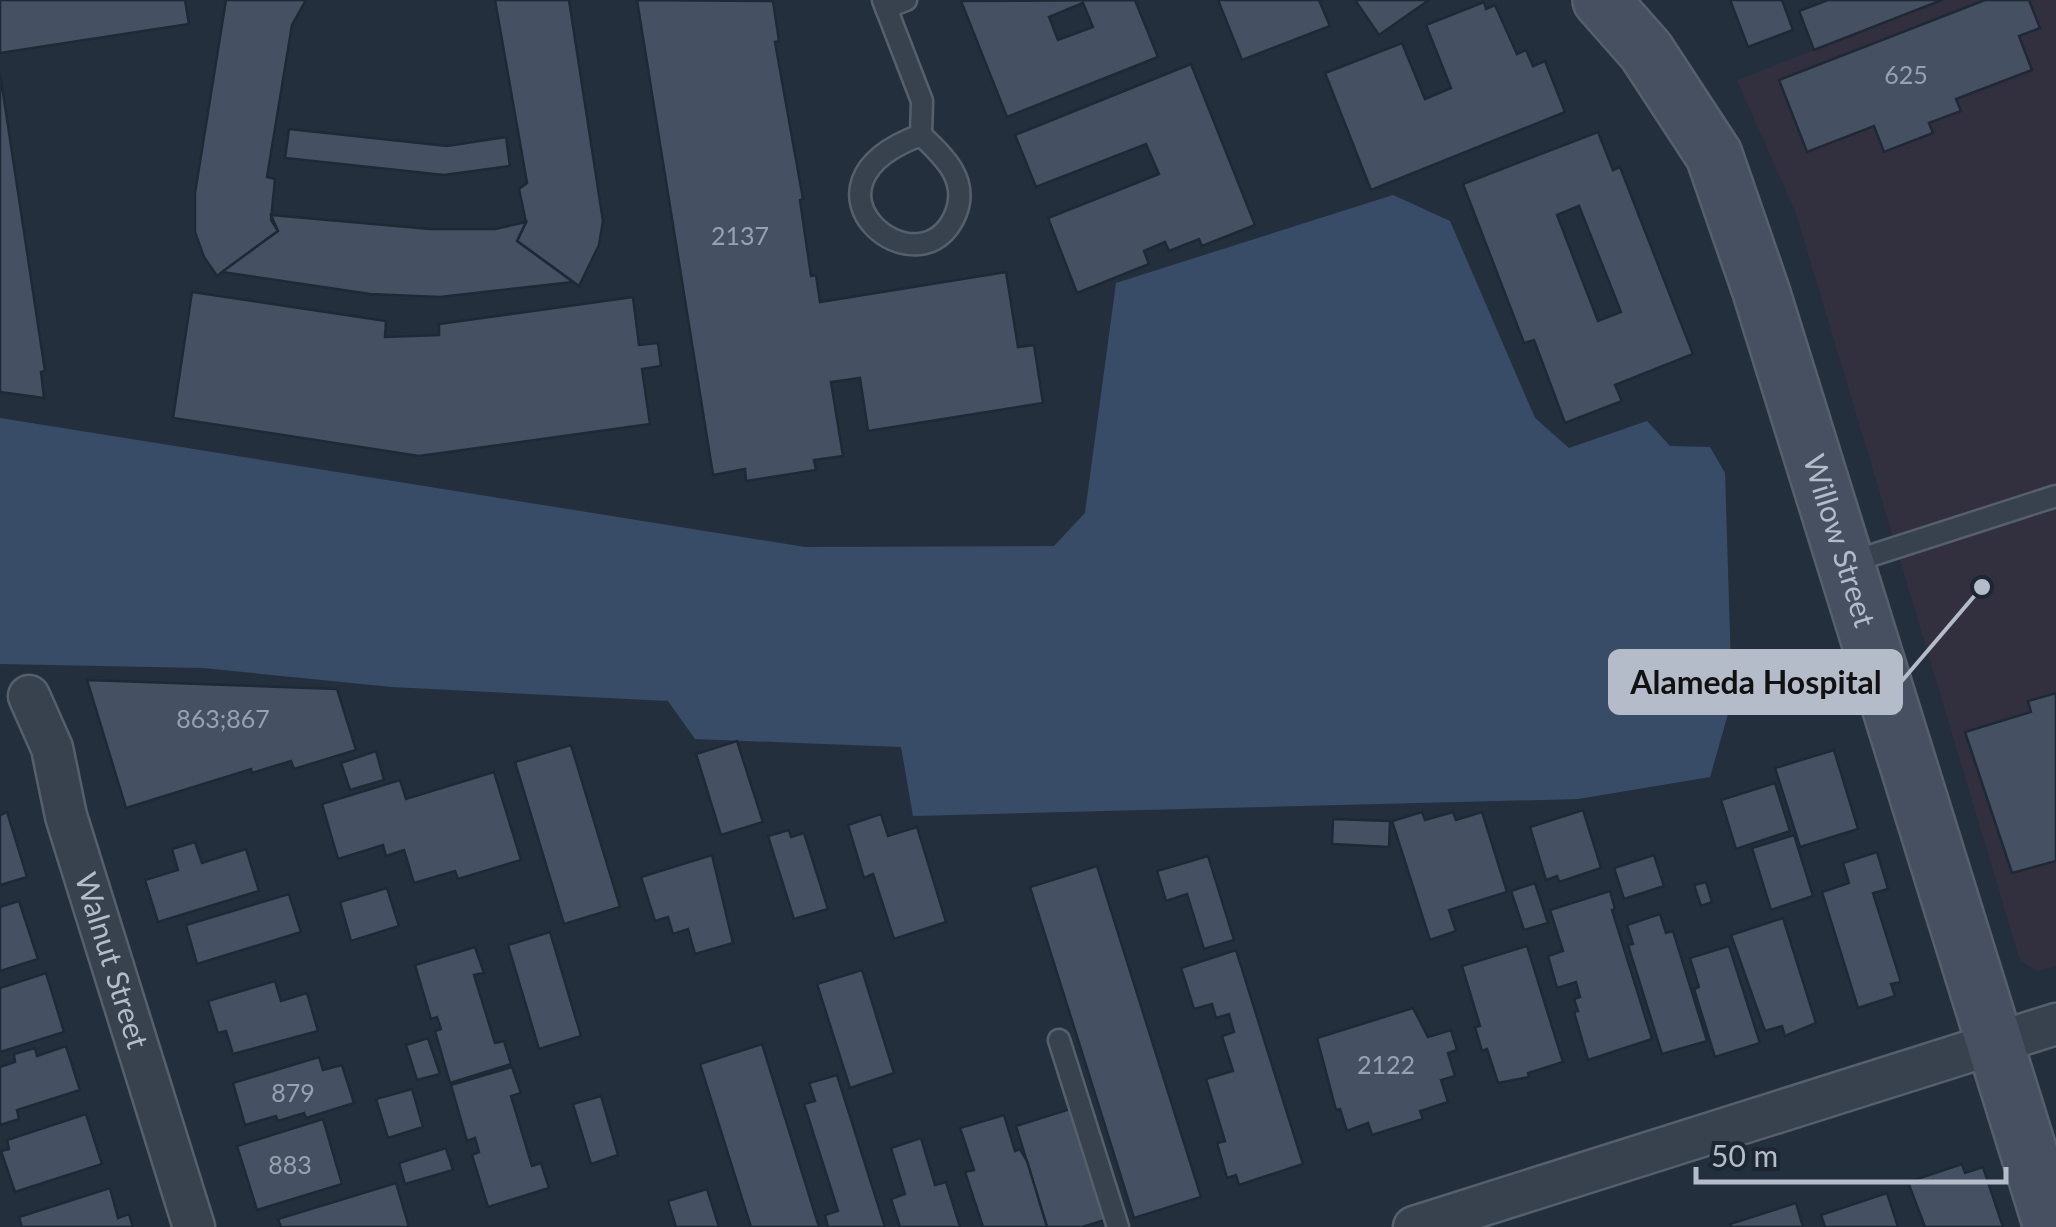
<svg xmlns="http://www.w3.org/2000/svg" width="2056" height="1227" viewBox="0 0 2056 1227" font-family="Lato,sans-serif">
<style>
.medical{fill:#32303f}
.water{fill:#394c67}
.building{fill:#455162;stroke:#1f2835;stroke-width:2.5;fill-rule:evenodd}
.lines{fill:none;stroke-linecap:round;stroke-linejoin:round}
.lane-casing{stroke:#565f6c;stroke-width:25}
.street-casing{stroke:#565f6c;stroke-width:45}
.secondary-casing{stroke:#565f6c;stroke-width:60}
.lane{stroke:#38414e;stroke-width:20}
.street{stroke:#38414e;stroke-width:40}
.secondary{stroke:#465061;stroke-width:55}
.labels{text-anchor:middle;stroke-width:9;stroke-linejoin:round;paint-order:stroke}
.number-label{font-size:25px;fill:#98a1af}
.street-label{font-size:30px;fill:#b4bcc9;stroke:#1d2633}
.leader{fill:none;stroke:#b4bcc9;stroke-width:4}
.callout-dot{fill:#b4bcc9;stroke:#1d2633;stroke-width:4}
.callout{fill:#b4bcc9;stroke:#b4bcc9;stroke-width:4}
.callout-label{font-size:32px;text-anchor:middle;font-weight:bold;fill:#111}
</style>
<rect width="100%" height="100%" fill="#242f3e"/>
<polygon class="medical" points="1944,0 2056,0 2056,966 2037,971 2020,960 1796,213 1737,80"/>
<polygon class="water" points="1393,195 1450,221 1535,418 1569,448 1647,421 1670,446 1710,447 1725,473 1732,700 1710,777 1578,799 913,816 901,747 695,739 668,701 392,687 203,668 0,664 0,418 805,547 1054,546 1085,513 1116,283"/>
<g class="building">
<polygon points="0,0 185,0 189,24 0,53"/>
<polygon points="226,0 306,0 292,25 267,177 275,179 271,220 278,231 217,276 204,257 195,232 195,193"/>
<polygon points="495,0 569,0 603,221 599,245 579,286 517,241 526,222 519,189 527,183"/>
<polygon points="637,0 773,1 779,41 775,42 803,199 800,200 811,276 816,275 820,302 1006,272 1018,347 1034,345 1043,403 868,431 860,378 831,382 843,456 814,460 816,470 746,481 745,469 713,475"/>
<path d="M 1135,0 L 1158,57 L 1007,117 L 961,1 ZM 1083,3 L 1093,27 L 1058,40 L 1049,17 Z"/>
<polygon points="1218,0 1319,0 1330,26 1242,60"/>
<polygon points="1355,0 1429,0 1379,35"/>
<polygon points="1730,0 1782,0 1793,30 1748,47"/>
<polygon points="1828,0 1942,0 1814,50 1799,11"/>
<polygon points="1985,0 2029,0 2040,28 2019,36 2032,70 1956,99 1961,111 1929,123 1933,133 1884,152 1874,126 1807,152 1779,80"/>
<polygon points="1484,2 1486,9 1495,5 1517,54 1526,50 1533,66 1545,61 1565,112 1371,190 1325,73 1402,43 1425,99 1451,88 1426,25"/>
<polygon points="1191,64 1255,225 1202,246 1199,239 1169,251 1165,242 1144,251 1149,264 1077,293 1048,218 1159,174 1146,144 1036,187 1015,135"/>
<polygon points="0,73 45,371 41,372 44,398 0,392"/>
<polygon points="289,129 447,146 506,137 510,166 444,175 285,158"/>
<path d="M 1598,132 L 1613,170 L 1620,167 L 1693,354 L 1615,385 L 1622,401 L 1565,423 L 1534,340 L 1524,343 L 1463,184 ZM 1579,206 L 1621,312 L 1598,321 L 1557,215 Z"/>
<polygon points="271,215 430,229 495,229 526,222 517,241 573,282 440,297 370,294 222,272 278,231"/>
<polygon points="192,292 386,321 385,337 439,335 439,324 633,297 639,345 658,343 661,366 642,369 650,424 419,456 173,418"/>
<polygon points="87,680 337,689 356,750 294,769 291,761 252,773 251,769 126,808"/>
<polygon points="2056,693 2056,861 2012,873 1965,732 2031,712 2028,701"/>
<polygon points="737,741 763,822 721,835 696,754"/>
<polygon points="571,745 620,907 564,924 515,762"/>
<polygon points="1834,750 1858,829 1800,847 1775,768"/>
<polygon points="376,751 384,780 350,790 341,763"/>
<polygon points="494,772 521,860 458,879 455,871 414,883 404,850 386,856 383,845 338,859 322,804 400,780 406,799"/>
<polygon points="1775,783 1790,831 1736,849 1721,800"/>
<polygon points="1583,810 1601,868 1559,882 1557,876 1546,880 1530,827"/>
<polygon points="7,812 27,877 0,885 0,815"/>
<polygon points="1422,812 1425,820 1453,812 1456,820 1482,812 1507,892 1449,910 1456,931 1430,940 1392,821"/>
<polygon points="881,814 888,836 917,827 946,922 894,939 873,874 864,878 848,825"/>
<polygon points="1333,819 1390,821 1389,847 1332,844"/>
<polygon points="789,830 791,837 804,833 828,909 794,919 768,836"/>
<polygon points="1794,835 1813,896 1771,910 1752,848"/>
<polygon points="195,842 202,863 246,849 259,891 158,922 145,880 178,870 172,849"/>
<polygon points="1877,852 1888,889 1873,893 1901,982 1891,984 1895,996 1858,1008 1822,892 1849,883 1843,863"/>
<polygon points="712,855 733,943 695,954 688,929 673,934 668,917 655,921 641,877"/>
<polygon points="1654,855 1664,886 1624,899 1614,868"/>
<polygon points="1208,856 1234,940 1204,949 1187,894 1166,901 1157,871"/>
<polygon points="1097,866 1201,1197 1134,1218 1030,887"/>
<polygon points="1706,882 1712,902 1701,906 1694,885"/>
<polygon points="1535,883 1548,923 1524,930 1511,891"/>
<polygon points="387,888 399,926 351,941 340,902"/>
<polygon points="1610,891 1615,909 1612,910 1652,1039 1588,1060 1574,1012 1578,1011 1574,999 1580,997 1576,982 1557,988 1548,956 1563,951 1550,910"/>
<polygon points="289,894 301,932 197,964 186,925"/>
<polygon points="19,901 38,959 0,971 0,907"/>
<polygon points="1660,914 1666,933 1673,931 1707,1041 1662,1054 1628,945 1633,944 1627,925"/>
<polygon points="1783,918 1816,1023 1785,1036 1782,1026 1765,1031 1731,935"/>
<polygon points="550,932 581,1036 539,1049 508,945"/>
<polygon points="1527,946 1563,1062 1528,1073 1529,1077 1498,1083 1487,1049 1482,1051 1475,1027 1480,1026 1462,966"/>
<polygon points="1729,946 1760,1043 1715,1057 1694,989 1699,987 1690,958"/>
<polygon points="475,947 484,973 474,975 495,1043 504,1041 511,1064 450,1083 435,1031 441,1029 437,1017 431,1019 415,965"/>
<polygon points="1236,950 1303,1164 1239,1185 1236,1175 1227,1178 1217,1143 1225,1141 1206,1079 1233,1071 1222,1036 1234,1032 1229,1014 1216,1018 1212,1004 1194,1009 1181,968"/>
<polygon points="862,970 894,1073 850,1088 817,984"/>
<polygon points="46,973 64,1032 0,1052 0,988"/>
<polygon points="275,981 281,1001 307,993 318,1031 233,1054 226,1031 218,1033 208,1001"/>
<polygon points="1413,1008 1428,1037 1451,1030 1457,1050 1448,1053 1455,1076 1441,1080 1448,1102 1420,1111 1423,1119 1372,1135 1368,1123 1347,1131 1340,1109 1336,1110 1317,1038"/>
<polygon points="428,1038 440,1074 417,1080 406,1045"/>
<polygon points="762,1044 819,1227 751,1227 700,1064"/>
<polygon points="66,1046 80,1090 17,1110 19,1119 0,1125 0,1067 15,1062 14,1054 35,1048 37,1056"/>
<polygon points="319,1057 323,1070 342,1065 354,1103 306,1118 304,1113 278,1121 276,1116 245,1125 233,1083"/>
<polygon points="512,1067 521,1093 511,1096 532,1166 541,1163 549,1188 488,1207 472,1155 479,1152 475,1138 467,1141 451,1085"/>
<polygon points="837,1075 885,1227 828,1227 825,1215 838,1211 804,1104 815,1101 809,1083"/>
<polygon points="412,1089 423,1127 388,1138 376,1099"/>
<polygon points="601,1096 618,1155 591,1164 573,1104"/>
<polygon points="1070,1109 1105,1220 1082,1227 1047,1227 1016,1126"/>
<polygon points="86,1114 102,1164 15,1192 1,1151 9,1149 7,1140"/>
<polygon points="1004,1115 1015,1151 1020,1149 1027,1161 1047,1227 983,1227 965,1172 974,1170 960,1128"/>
<polygon points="323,1119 342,1184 257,1210 237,1146"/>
<polygon points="921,1138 935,1185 946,1182 960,1227 900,1227 891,1199 905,1194 891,1148"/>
<polygon points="446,1148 453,1170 405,1184 399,1163"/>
<polygon points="1962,1164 1965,1173 1983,1167 2003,1227 1925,1227 1908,1182"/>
<polygon points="396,1183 409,1227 281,1227 278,1219"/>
<polygon points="110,1188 118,1218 129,1214 133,1227 22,1227 19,1217"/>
<polygon points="707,1189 719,1227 676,1227 668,1201"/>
<polygon points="1887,1193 1898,1227 1825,1227 1821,1215"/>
<polygon points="1796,1203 1803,1227 1731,1227 1730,1224"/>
</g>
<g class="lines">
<g class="lane-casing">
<g id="lane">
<path d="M 883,0 L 922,101 L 921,135 C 943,156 969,179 956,213 C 922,299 781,186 921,135"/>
<polyline points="886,8 906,0"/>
<polyline points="1848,563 2056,496"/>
<polyline points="1059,1040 1118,1227"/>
</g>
</g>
<g class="street-casing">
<g id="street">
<path id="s1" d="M 29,696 L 52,748 L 66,816 L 194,1227"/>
<polyline points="1414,1227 2056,1024"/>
</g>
</g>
<g class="secondary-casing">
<g id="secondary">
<path id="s2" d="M 1601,0 L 1646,51 L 1714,155 L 1761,291 L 2052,1227"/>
</g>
</g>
<use href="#lane" class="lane"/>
<use href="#street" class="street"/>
<use href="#secondary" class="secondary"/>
</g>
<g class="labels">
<g class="number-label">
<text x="1906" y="84">625</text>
<text x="740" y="245">2137</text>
<text x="223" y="728">863;867</text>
<text x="1386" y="1074">2122</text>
<text x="293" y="1102">879</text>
<text x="290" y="1174">883</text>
</g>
<g class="street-label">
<text dy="10" stroke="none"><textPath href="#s2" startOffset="598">Willow Street</textPath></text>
<text dy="10" stroke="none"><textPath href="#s1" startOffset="278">Walnut Street</textPath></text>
</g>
</g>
<path class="leader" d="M1982 587L1901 682"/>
<circle class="callout-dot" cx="1982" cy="587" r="10"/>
<rect class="callout" x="1610" y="651" width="291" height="62" rx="10"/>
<g class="callout-label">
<text x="1756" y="694">Alameda Hospital</text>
</g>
<path d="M1696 1167v15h310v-15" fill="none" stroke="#b4bcc9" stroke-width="5"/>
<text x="1711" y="1167" font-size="30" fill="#b4bcc9" stroke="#1d2633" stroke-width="8" paint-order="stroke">50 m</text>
</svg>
